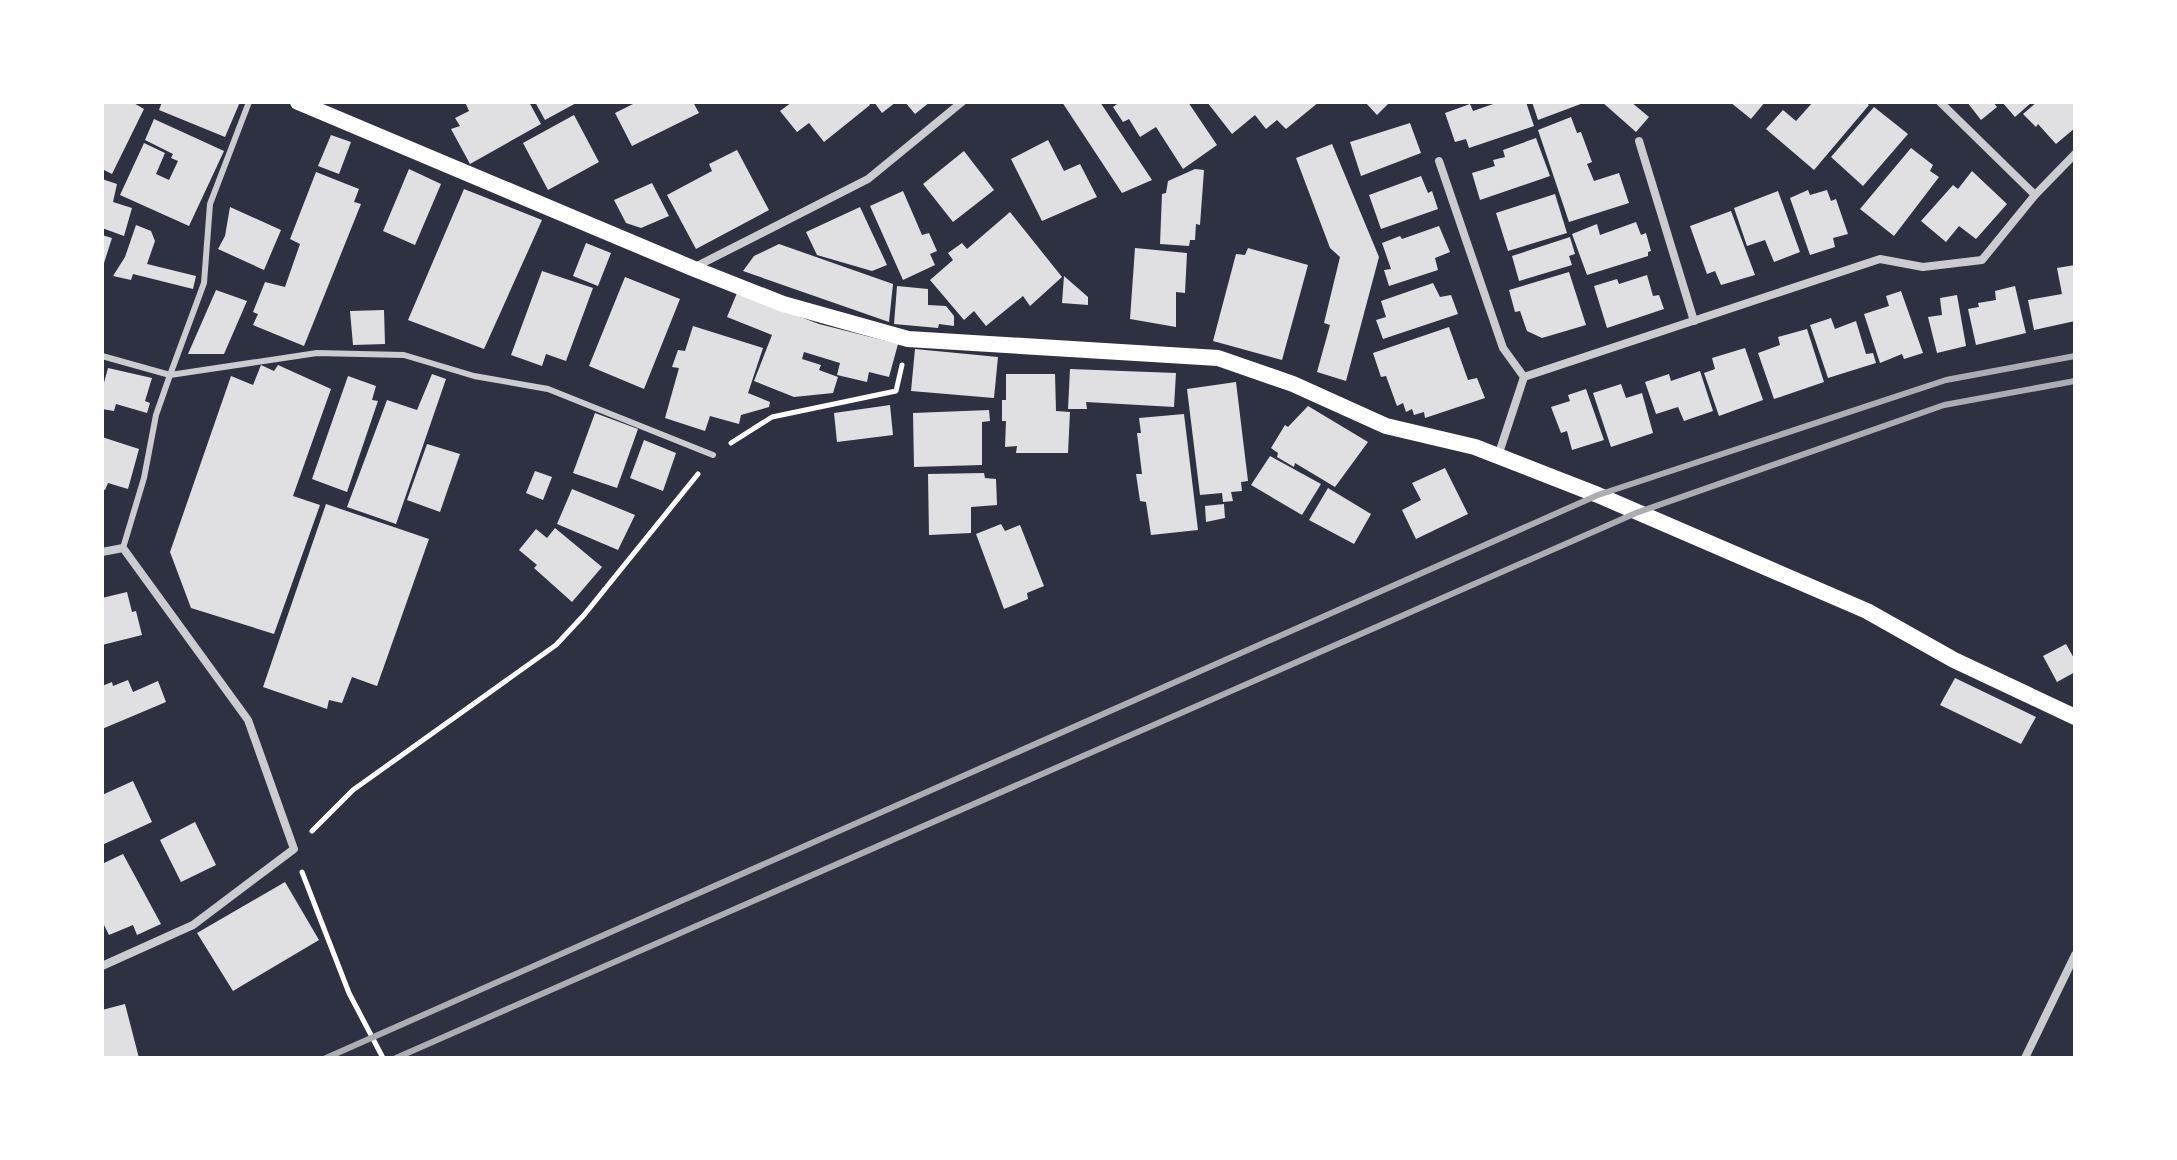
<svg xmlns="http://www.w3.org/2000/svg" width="2177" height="1160" viewBox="0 0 2177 1160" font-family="'Open Sans',sans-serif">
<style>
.building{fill:#e0e0e3}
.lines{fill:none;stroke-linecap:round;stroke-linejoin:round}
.path{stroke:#fff;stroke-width:5}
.service{stroke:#caccd0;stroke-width:6}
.minor{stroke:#caccd0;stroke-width:8}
.secondary{stroke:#fff;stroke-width:16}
.rail{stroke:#abadb3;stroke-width:6}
</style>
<rect width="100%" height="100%" fill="#2d3142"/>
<g class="building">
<polygon points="102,102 132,102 144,109 112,174 102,169"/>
<polygon points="162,102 240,102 225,137 159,110"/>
<polygon points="465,102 529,102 541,124 470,164 451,129 460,126 455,118 469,111"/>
<polygon points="535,102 578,102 545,120"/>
<polygon points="632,102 693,102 699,113 632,146 615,113 633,104"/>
<polygon points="792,102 868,102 870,105 824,142 809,123 797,132 780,111"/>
<polygon points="874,102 896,102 882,113"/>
<polygon points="905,102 930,102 915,114"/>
<polygon points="1062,102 1100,102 1152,180 1122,193"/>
<polygon points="1120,102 1188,102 1217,145 1183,169 1156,127 1140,137 1129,119 1123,122 1113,107"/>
<polygon points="1207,102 1319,102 1286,129 1277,120 1266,129 1255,115 1232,134"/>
<polygon points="1365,102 1390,102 1377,115"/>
<polygon points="1499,102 1526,102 1534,126 1469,148 1466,139 1455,142 1445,113 1470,104 1473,111"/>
<polygon points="1532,102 1586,102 1538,120"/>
<polygon points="1602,102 1631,102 1649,117 1636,132"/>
<polygon points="1730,102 1765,102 1751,119"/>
<polygon points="1813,102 1865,102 1869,105 1814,170 1766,129 1783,110 1796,121"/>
<polygon points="1967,102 1993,102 1997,107 1981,120"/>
<polygon points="2002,102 2032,102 2015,117"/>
<polygon points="2037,102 2075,102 2075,128 2056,144 2038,124 2036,127 2023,114"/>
<polygon points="1874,107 1908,134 1863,186 1831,157"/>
<polygon points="574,115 599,162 548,190 523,143"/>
<polygon points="1571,117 1577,133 1581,132 1592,162 1587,164 1594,181 1619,173 1629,203 1569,222 1538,130"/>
<polygon points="154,119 224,151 189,226 120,195 144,143 165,153 156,174 169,180 178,161 171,158 173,154 145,140"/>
<polygon points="1410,123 1421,153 1361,176 1350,142"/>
<polygon points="331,135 351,142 339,174 318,166"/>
<polygon points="1536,138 1550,176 1480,200 1472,173 1495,166 1493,160 1505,157 1503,150"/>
<polygon points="1048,140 1064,171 1080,164 1097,197 1042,221 1011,159"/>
<polygon points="1332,144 1379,257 1346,381 1317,372 1330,325 1324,323 1340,257 1330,248 1296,158"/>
<polygon points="1911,148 1933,165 1930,171 1939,177 1894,236 1860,209"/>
<polygon points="737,150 769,210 696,249 667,195 712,171 709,164"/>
<polygon points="964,151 994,190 953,222 923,184"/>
<polygon points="409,169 441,184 415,245 383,231"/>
<polygon points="1195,169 1204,170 1200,225 1196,224 1195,240 1190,240 1189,246 1160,244 1162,194 1166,193 1168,181"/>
<polygon points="1972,171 2007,204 1976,239 1959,226 1946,242 1921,221 1953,185 1958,189"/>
<polygon points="316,172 359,189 354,202 361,204 304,346 253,325 258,314 253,312 265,282 285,287 300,244 290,239"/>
<polygon points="1421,176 1428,193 1432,191 1438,209 1381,229 1369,195"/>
<polygon points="102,179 117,184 113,202 132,208 124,236 102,228"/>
<polygon points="652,183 669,216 641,228 626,223 614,200"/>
<polygon points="464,189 542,220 484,349 408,320"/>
<polygon points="1808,190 1810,195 1827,190 1831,201 1836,199 1848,234 1833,238 1835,247 1810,255 1790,198"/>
<polygon points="903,191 922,235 929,233 937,251 930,254 935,265 903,280 870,206"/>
<polygon points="1778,191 1800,252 1774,262 1765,240 1747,246 1734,208"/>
<polygon points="1555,194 1567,233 1508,251 1496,213"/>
<polygon points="230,207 281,230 264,270 218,249 225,236"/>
<polygon points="860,207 887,265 872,271 817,255 806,232"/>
<polygon points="1731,211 1755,275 1721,285 1715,271 1707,274 1690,226"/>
<polygon points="1010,212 1062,277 1030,306 1023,296 986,326 974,311 964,320 930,280 953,260 948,253 962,243 967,249"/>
<polygon points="1636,222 1641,235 1646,233 1651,251 1648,252 1648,256 1587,275 1572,234 1597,224 1600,235"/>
<polygon points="136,225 151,231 155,241 147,264 196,276 193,289 133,274 131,280 113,276 125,257"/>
<polygon points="1439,226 1450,252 1435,258 1438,270 1389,286 1384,270 1391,269 1382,243 1400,236 1402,239"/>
<polygon points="102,235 112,238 103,266 102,266"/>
<polygon points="1570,237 1575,254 1569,256 1572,265 1519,281 1512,256"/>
<polygon points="586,243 611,253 598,286 573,276"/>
<polygon points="779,244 893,284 889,322 743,271 754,256"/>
<polygon points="1135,248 1187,253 1185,293 1176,292 1176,327 1130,319"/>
<polygon points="1248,248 1308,265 1282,360 1213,341 1236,254 1245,255"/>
<polygon points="2075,265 2075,321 2034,330 2028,300 2062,294 2057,268"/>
<polygon points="542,271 593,288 566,361 546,354 542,366 511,355"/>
<polygon points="1569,272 1586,325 1542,338 1527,331 1520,311 1515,312 1509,290"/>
<polygon points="1647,275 1653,296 1659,295 1664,309 1607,328 1594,286 1617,279 1619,284"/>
<polygon points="1064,276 1088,297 1088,305 1062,303"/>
<polygon points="625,277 680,299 644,389 589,366"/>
<polygon points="1433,283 1440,297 1451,295 1458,314 1383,339 1376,320 1386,317 1381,301"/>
<polygon points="897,286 928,289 928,305 946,306 954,316 954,326 939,324 938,328 894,324"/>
<polygon points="2015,286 2026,333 1976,345 1968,309 1979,307 1978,303 1996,300 1995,291"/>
<polygon points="216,290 247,301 224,354 188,354"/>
<polygon points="1901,291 1923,353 1904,359 1902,354 1880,363 1864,314 1889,306 1886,296"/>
<polygon points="737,293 819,324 898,344 889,377 869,372 867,382 837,375 840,363 804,352 802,359 821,365 819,370 838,377 833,393 794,397 754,381 772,335 727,317"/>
<polygon points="1957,295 1966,346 1937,353 1928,317 1942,315 1940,298"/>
<polygon points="384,310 385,344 353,345 350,311"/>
<polygon points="1831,318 1835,329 1856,321 1866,354 1873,353 1876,363 1828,378 1810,325"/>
<polygon points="693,326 763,348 748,393 770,402 769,407 741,415 739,424 710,416 705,431 665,418 679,368 672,367 678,350 685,351"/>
<polygon points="1449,327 1468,380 1477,378 1485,398 1425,418 1424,412 1414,415 1412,409 1406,412 1403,403 1397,406 1386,376 1381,377 1373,353"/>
<polygon points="1807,329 1824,382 1774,399 1758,353 1780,345 1778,337"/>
<polygon points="1745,348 1763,400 1719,416 1704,373 1715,369 1712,358"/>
<polygon points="915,349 998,357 994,398 911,391"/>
<polygon points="261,365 274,371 278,365 331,389 293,496 320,505 274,634 191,608 170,552 231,376 253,385"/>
<polygon points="108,368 152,378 145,401 150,403 147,413 116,404 114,411 102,409 102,390"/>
<polygon points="1070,369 1176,373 1174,407 1086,402 1087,409 1068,409"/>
<polygon points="1700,371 1713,411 1684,421 1678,407 1656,414 1645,382 1669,374 1671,381"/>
<polygon points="432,374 446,379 396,524 347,507 387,400 417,410"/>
<polygon points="1006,374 1055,374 1056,411 1070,412 1068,453 1016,453 1017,446 1005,447 1006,421 1002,421 1002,400 1006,400"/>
<polygon points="348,376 376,386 372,400 378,401 347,492 312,479"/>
<polygon points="1236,382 1248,481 1241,482 1242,491 1231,492 1233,501 1223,502 1222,493 1200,495 1187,389"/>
<polygon points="1621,384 1626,398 1642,393 1653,433 1611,447 1593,393"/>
<polygon points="1586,389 1604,440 1572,450 1567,431 1561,433 1551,407 1570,401 1568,395"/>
<polygon points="890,405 893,435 837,442 834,413"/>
<polygon points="1308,406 1368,442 1335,487 1295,463 1294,467 1277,457 1278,453 1271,448 1285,425 1288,427"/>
<polygon points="989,410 990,421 982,422 982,465 914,467 913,413"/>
<polygon points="595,413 638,429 617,488 573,473"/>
<polygon points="1184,414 1198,530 1151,535 1146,502 1140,501 1136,474 1142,474 1137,433 1141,433 1139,418"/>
<polygon points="102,437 139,449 128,489 108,483 105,490 102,489"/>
<polygon points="644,440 676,453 663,491 630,478"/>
<polygon points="427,444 460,454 440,512 407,500"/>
<polygon points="1270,456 1321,484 1302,515 1251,485"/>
<polygon points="1445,468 1468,514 1416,539 1402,510 1421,500 1412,483"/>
<polygon points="535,471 552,477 543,500 526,493"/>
<polygon points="984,473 985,478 996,479 997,505 971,507 971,533 929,535 928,474"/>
<polygon points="1328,488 1371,514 1354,544 1309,520"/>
<polygon points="572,489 635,515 618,550 557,524"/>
<polygon points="326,504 429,539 377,686 352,677 342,703 329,700 327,709 263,687"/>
<polygon points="1224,504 1225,518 1206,522 1205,506"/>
<polygon points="1001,524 1005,531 1020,525 1044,586 1027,593 1028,599 1004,609 976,534"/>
<polygon points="555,528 602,567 572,602 534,568 537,565 519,550 536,529 547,538"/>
<polygon points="127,592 132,612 136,611 142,635 102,645 102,598"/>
<polygon points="2066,644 2075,660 2075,672 2057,682 2043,656"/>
<polygon points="1955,678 2036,717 2021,744 1940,705"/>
<polygon points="128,680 133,692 158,681 166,702 102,729 102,686 112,682 113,686"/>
<polygon points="133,781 152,822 102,845 102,795"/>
<polygon points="195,822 216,865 181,882 160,840"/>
<polygon points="123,854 161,924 137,935 133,925 109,935 102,921 102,864"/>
<polygon points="285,882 319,940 233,991 197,933"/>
<polygon points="125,1004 139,1058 102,1058 102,1010"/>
</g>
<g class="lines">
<g class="path">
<polyline points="731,443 772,417 896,391 902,365"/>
<polyline points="312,831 353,790 556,645 584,615 698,474"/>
<polyline points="302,872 349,993 383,1058"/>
</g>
<g class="service">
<polyline points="102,356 170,375 204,283 210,204 249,102"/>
<polyline points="123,548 144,478 156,415 170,375 317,353 404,355 474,376 548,389 713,455"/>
</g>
<g class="minor">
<polyline points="1940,102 2035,195"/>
<polyline points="1639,141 1694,321"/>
<polyline points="1439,161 1503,348 1524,377"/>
<polyline points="695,267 868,179 962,102"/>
<polyline points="1498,456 1524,377 1880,259 1923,267 1982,260 2035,195 2075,154"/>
<polyline points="102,552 123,548 248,720 294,849 193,925 102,966"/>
<polyline points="2025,1058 2075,955"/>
</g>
<polyline class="secondary" points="298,102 692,268 783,304 908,339 1218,358 1293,384 1386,426 1475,447 1598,495 1867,611 1954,660 2075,717"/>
<g class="rail">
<polyline points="326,1058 1598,495 1946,380 2075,356"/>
<polyline points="396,1058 1636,513 1944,405 2075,381"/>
</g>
</g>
<rect width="2177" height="1160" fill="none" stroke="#ffffff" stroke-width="208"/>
</svg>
